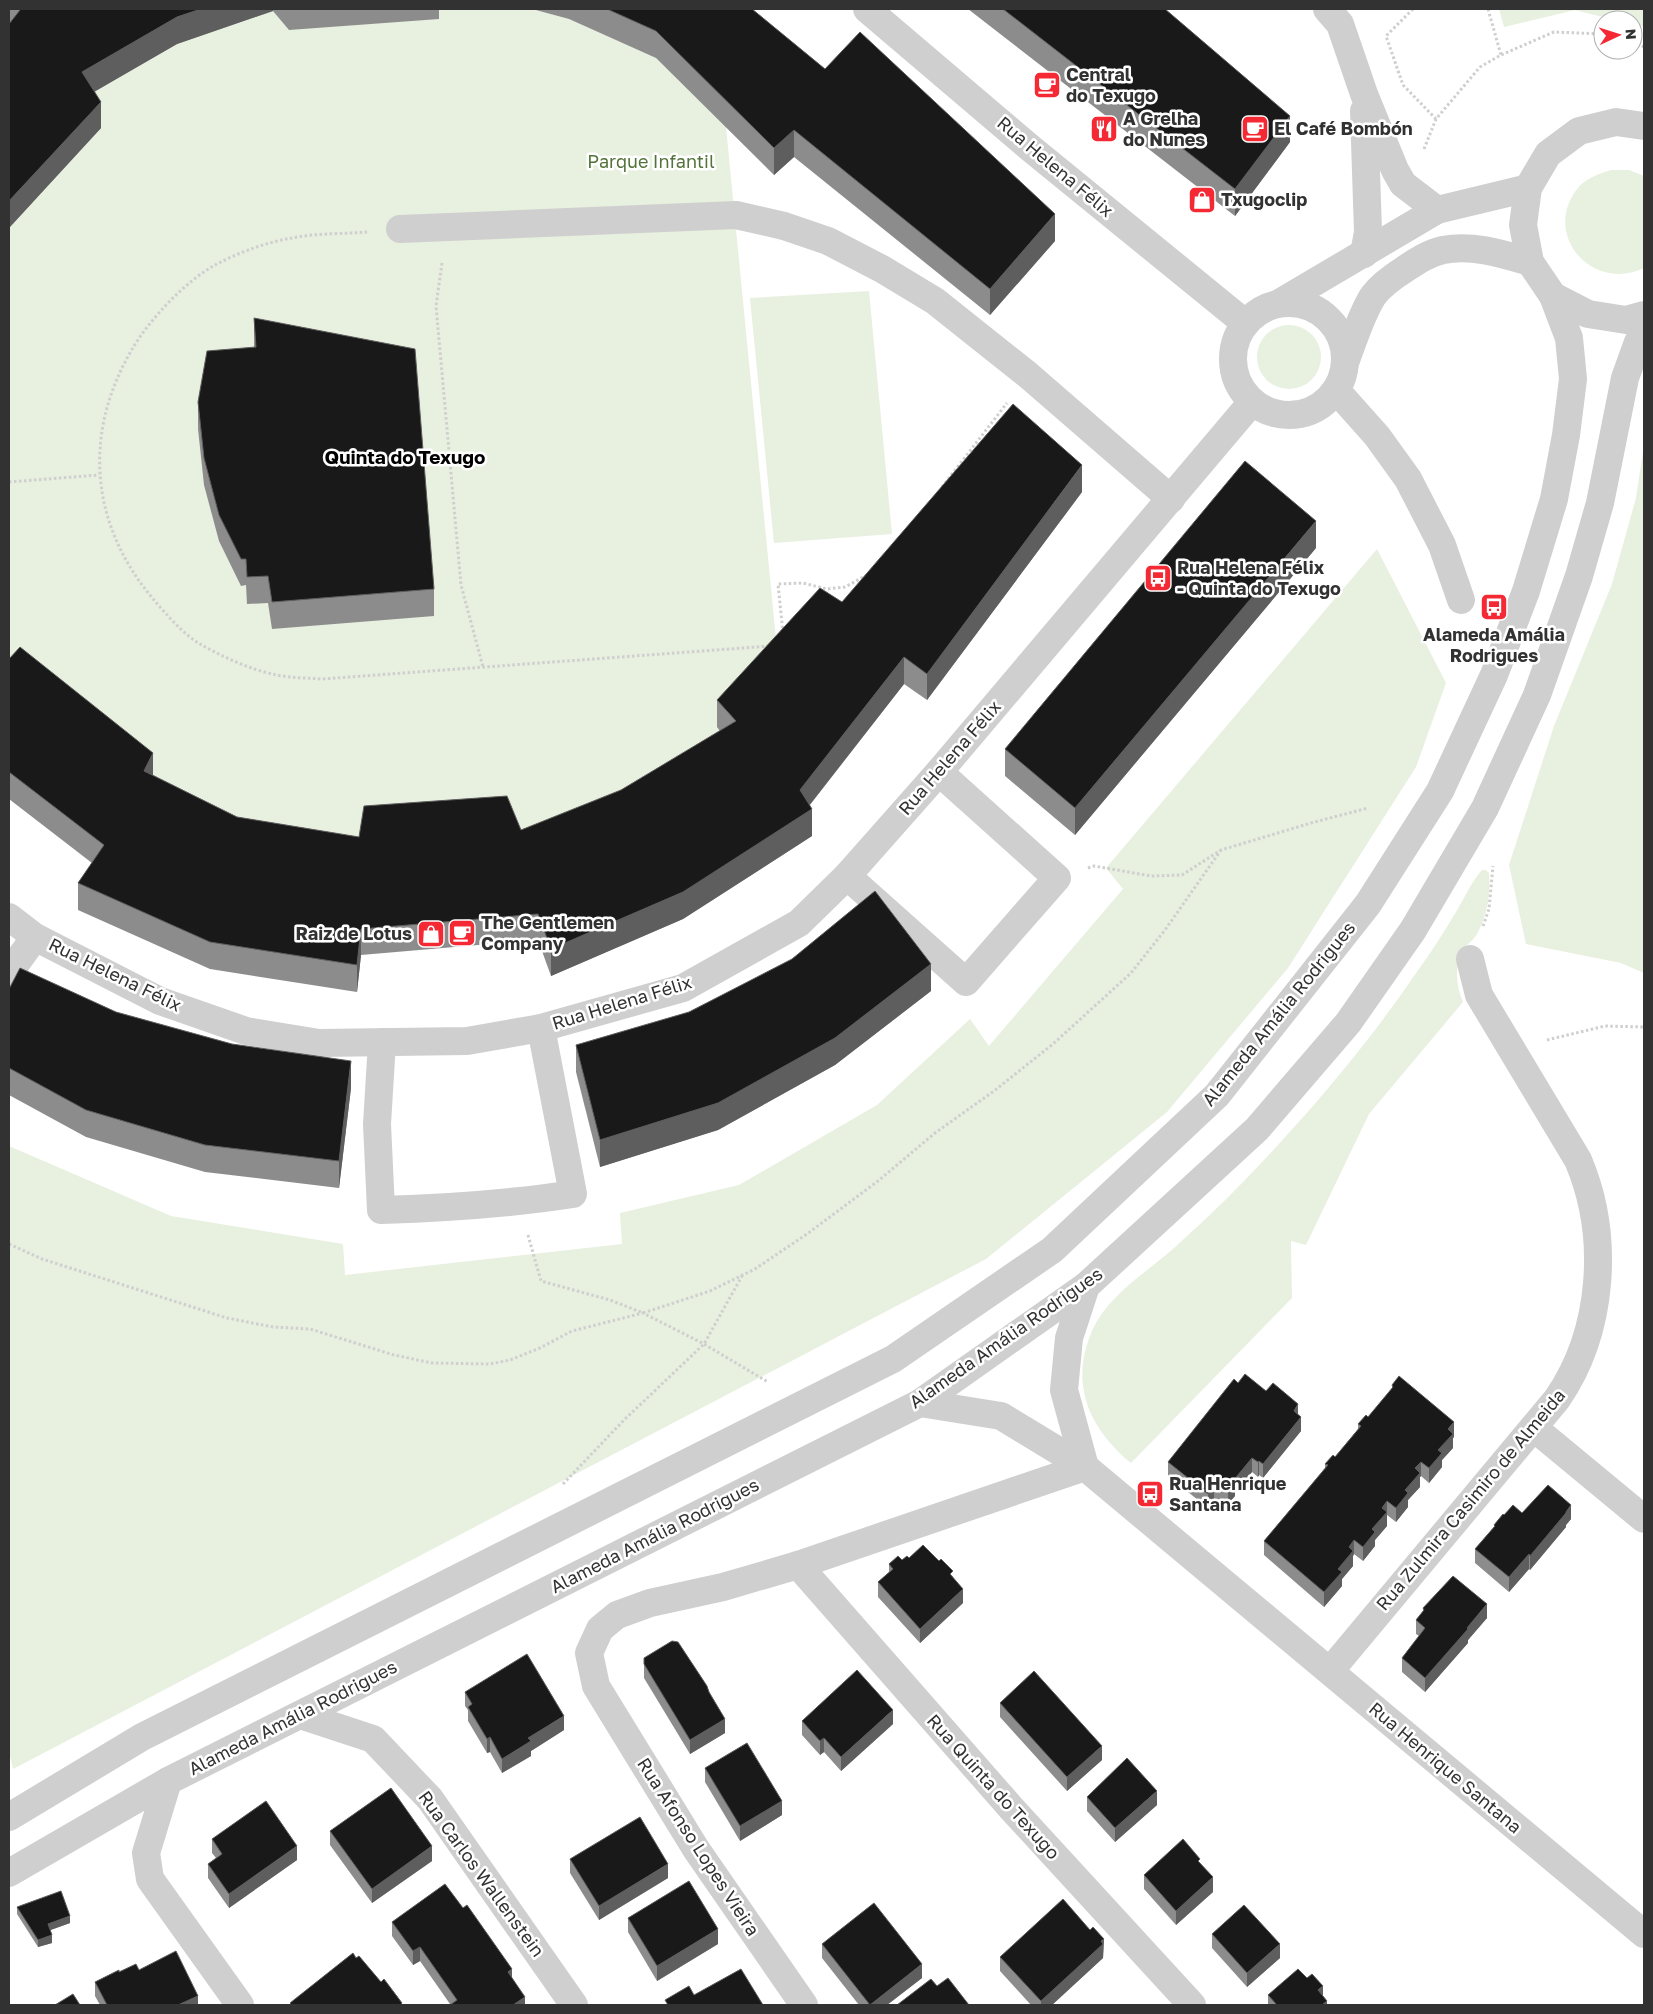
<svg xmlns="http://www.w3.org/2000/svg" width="1653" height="2014" viewBox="0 0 1653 2014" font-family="'Golos Text',sans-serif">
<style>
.green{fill:#e8f0e0}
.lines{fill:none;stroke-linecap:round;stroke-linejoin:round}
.path{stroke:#cfcfcf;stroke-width:3;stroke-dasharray:2.5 2.5;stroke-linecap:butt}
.minor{stroke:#cfcfcf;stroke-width:28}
.wall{fill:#8c8c8c}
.shaded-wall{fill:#5e5e5e}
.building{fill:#191919;stroke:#5e5e5e}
.labels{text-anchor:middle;stroke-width:5;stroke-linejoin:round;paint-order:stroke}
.poi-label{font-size:18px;font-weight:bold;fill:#323232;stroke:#fff;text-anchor:start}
.park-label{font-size:18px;fill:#54733a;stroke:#fff}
.street-label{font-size:18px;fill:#323232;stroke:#fff}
.neighbourhood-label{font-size:19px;font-weight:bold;fill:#000;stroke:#fff}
</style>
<rect width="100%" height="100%" fill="#fff"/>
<g class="green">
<polygon points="438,9 532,9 569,19 656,58 726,127 778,660 736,748 621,817 359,864 237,844 9,686 9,228 82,99 177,44 273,11"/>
<polygon points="1499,9 1644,9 1644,27 1633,24 1633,20 1615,20 1575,10 1504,27"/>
<path d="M 1611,170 L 1629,170 L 1644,176 L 1644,268 C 1591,293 1541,233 1578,188 C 1586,178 1599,174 1611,170 Z"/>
<polygon points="869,291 892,534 774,543 750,298"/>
<circle cx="1289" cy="357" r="32"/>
<polygon points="1644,445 1644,973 1621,963 1526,944 1509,865 1554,726 1612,584 1636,498"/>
<polygon points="1377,549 1446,683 1416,767 1288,968 1167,1112 986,1259 13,1769 9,1751 9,1146 171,1216 343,1244 345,1275 622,1244 620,1213 739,1185 877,1105 970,1019 989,1046 1123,889 1106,868"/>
<path d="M 1482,870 L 1486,870 L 1489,873 C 1491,894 1487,916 1477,934 C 1474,939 1470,942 1466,946 C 1454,963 1455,983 1463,1002 L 1369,1114 L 1306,1245 L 1291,1241 L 1292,1298 L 1131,1463 C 1091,1430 1070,1387 1090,1336 C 1104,1298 1143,1275 1173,1249 C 1197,1227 1222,1204 1244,1181 C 1306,1117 1364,1049 1414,976 C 1429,955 1443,934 1456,912 C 1464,899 1471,882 1482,870 Z"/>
</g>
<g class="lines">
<g class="path">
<polyline points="1413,9 1386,36 1403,85 1436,119"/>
<polyline points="1488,9 1501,55"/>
<polyline points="1633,41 1644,47"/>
<polyline points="1424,149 1436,119 1480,67 1501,55 1554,32 1603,34"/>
<path d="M 367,232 C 343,234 316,233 292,238 C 267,242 240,252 217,264 C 186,280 148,321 131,351 C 82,436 91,526 154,600 C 167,615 183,634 200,644 C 223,657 251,670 277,675 C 292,678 307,678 322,679 L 770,646"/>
<polyline points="442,263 436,306 461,585 483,667"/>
<polyline points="9,482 99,475"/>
<polyline points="942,487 1007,403"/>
<polyline points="783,633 778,584 803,583 827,589 845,587 867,575"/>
<polyline points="1088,868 1094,866 1151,876 1182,875 1221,850 1311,823 1368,808"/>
<polyline points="1483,926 1489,909 1493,866"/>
<polyline points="1547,1040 1605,1026 1644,1027"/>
<polyline points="528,1235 541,1281 610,1300 643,1313 710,1291 755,1269 807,1234 878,1181 935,1133 994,1091 1053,1044 1131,973 1165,930 1221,850"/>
<polyline points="9,1244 42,1259 227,1318 273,1327 310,1329 394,1355 432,1363 490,1364 510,1360 540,1348 572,1331 643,1313 704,1344 768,1382"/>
<polyline points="563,1484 624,1420 704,1344 742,1276"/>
</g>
<g class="minor">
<polyline points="867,9 1029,147 1245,323"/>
<polyline points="1327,9 1340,24 1364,94 1395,170 1403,184 1437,210"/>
<polyline points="1364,111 1368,232 1364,254"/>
<polyline points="1644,126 1616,122 1579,131 1548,154 1528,188 1523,225 1530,262 1553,296 1588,314 1626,320 1644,315"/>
<polyline points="400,229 736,215 784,226 828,241 882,269 935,301 1028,375 1171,499"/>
<polyline points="1281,302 1437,210 1528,188"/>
<circle cx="1289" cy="359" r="56"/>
<path d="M 1346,360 C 1354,339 1361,315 1373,296 C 1381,285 1394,276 1405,269 C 1417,261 1429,253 1443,250 C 1472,244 1503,254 1530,262"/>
<polyline points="1336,390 1377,436 1408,479 1442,545 1461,600"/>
<polyline points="847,876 966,982 1057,878 939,772"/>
<polyline points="9,917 35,937 160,1001 246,1031 319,1043 467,1041 541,1028 683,988 799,923 847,876 939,772 1252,402"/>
<polyline points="9,973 35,937"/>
<path d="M 382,1042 L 377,1124 L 381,1210 C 446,1208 509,1204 573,1194 L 541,1028"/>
<polyline points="920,1403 1001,1416 1085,1467 1644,1934"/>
<polyline points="1534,1428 1644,1519"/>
<polyline points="1085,1467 1064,1390 1069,1338 1086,1286"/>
<polyline points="798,1565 1012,1809 1192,2005"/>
<path d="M 1330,1671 L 1557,1399 C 1604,1331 1610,1235 1578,1160 L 1479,995 L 1470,959"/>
<polyline points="300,1715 373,1739 430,1799 574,2005"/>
<polyline points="168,1781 146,1853 150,1879 240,2005"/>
<polyline points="9,1817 142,1737 893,1359 1052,1250 1217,1095 1368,904 1440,791 1494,675 1526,591 1554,499 1566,435 1573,379 1569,338 1553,296"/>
<polyline points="9,1873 168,1781 920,1403 1086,1286 1257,1129 1348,1023 1413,930 1485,808 1537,695 1579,576 1600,503 1625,378 1638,342 1644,335"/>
<polyline points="804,2005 696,1849 596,1686 589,1653 600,1629 617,1615 650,1603 723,1587 798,1565 1085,1467"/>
</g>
</g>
<g class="wall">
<polygon points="9,9 439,9 439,19 289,30 273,11 177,44 95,91 101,128 9,228"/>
<polygon points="532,9 752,9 825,69 1055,241 990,315 794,157 774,175 656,58 569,19"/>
<polygon points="968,9 1165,9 1290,142 1235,216"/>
<polygon points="254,318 434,589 434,616 272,629 268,603 247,604 246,585 241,586 219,541 204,485 198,429 198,402 254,347"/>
<polygon points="1082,492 927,700 904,684 810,805 812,836 683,919 551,976 538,940 361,955 357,992 210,969 78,910 78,883 92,863 9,799 9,659 153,775 237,817 359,837 521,830 621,790 720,731 717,727 717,700 842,602"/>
<polygon points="1316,548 1075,835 1005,776 1005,749"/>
<polygon points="9,989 116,1012 351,1088 339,1188 205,1172 86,1137 9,1095"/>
<polygon points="931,991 835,1065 718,1130 600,1167 576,1072 576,1045"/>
<polygon points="1238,1383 1266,1391 1298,1415 1301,1431 1263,1478 1259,1475 1258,1477 1252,1472 1235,1492 1235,1496 1228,1504 1220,1504 1214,1500 1208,1508 1168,1476 1168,1462"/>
<polygon points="1392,1385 1454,1437 1453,1438 1453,1448 1442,1460 1442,1467 1429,1483 1421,1476 1420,1477 1420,1487 1408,1500 1408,1507 1396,1522 1387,1515 1387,1526 1375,1540 1375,1546 1363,1561 1354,1554 1353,1556 1353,1566 1342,1579 1342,1586 1324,1607 1264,1555 1264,1541 1325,1468 1325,1464 1335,1457 1358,1429 1358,1424 1368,1417 1392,1389"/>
<polygon points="1522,1513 1571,1519 1566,1525 1566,1527 1530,1570 1529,1569 1509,1592 1475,1563 1475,1549 1494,1527 1494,1525 1504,1515"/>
<polygon points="909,1558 939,1561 953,1577 963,1603 920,1643 878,1597 878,1582 889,1572 889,1564"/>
<polygon points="1423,1608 1487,1618 1468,1640 1468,1643 1425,1692 1402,1672 1402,1658 1419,1636 1416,1634 1416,1620 1423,1611"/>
<polygon points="644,1658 709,1692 725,1733 690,1754 644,1678"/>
<polygon points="465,1692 564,1730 531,1751 531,1756 502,1773 490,1752 487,1753 468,1721 468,1710 465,1706"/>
<polygon points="1000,1703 1102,1760 1067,1791 1000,1717"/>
<polygon points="802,1721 893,1724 841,1771 824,1752 820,1755 802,1735"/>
<polygon points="705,1768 782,1815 740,1841 705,1782"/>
<polygon points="1087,1797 1157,1805 1115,1842 1087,1811"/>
<polygon points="330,1831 432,1861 372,1903 330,1845"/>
<polygon points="212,1839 297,1860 229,1908 208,1878 208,1864 216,1858 212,1853"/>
<polygon points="570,1859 668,1878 599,1920 570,1873"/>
<polygon points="1200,1863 1213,1892 1176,1925 1144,1889 1144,1875"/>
<polygon points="17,1907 70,1923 50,1930 52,1943 38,1947 17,1914"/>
<polygon points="628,1918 718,1944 657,1981 628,1932"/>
<polygon points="392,1922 512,1978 525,2005 450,2004 420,1961 413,1965 392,1936"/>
<polygon points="1090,1930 1104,1939 1103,1958 1052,2005 1031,2005 1000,1971 1000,1957"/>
<polygon points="1212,1934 1280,1958 1247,1987 1212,1948"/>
<polygon points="822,1944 922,1978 887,2005 859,2005 822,1958"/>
<polygon points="139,1970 198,2005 100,2005 95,1996 95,1982 119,1972"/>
<polygon points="1268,1995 1323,1996 1327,2005 1268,2005"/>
</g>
<g class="shaded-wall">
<polygon points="201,9 273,9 273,11 177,44 82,99 82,72 177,17"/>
<polygon points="101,102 101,128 9,228 9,201"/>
<polygon points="1290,116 1290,142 1235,216 1235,189"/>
<polygon points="794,130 794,157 774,175 774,148"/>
<polygon points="1055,214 1055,241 990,315 990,289"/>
<polygon points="1082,465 1082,492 927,700 927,674"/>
<polygon points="1316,521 1316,548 1075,835 1075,808"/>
<polygon points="904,657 904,684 800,817 800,790"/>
<polygon points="153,753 153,779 144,771"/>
<polygon points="812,809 812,836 683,919 551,976 551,949"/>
<polygon points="361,929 361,955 357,992 357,965"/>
<polygon points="931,964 931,991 835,1065 718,1130 600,1167 600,1140"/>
<polygon points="351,1061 351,1088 339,1188 339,1161"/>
<polygon points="1298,1404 1298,1418 1294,1411"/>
<polygon points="1301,1417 1301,1431 1263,1478 1263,1464"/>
<polygon points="1454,1422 1454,1437 1453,1438 1453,1448 1442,1460 1442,1467 1429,1483 1429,1468 1448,1429"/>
<polygon points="1252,1458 1252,1472 1235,1492 1235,1496 1228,1504 1228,1489 1233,1481"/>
<polygon points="1259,1461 1259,1475 1258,1477 1258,1462"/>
<polygon points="1421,1462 1421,1476 1420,1477 1420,1487 1408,1500 1408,1507 1396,1522 1396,1508 1415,1468"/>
<polygon points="1214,1486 1214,1500 1208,1508 1208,1494"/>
<polygon points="1387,1501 1387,1526 1375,1540 1375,1546 1363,1561 1363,1547 1382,1508"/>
<polygon points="1571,1505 1571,1519 1566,1525 1566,1527 1530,1570 1530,1556"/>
<polygon points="1354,1540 1354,1554 1353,1556 1353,1566 1342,1579 1342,1586 1324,1607 1324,1592 1338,1569 1349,1547"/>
<polygon points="1529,1554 1529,1569 1509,1592 1509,1577"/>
<polygon points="963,1589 963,1603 920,1643 920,1629"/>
<polygon points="1487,1604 1487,1618 1468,1640 1468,1643 1425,1692 1425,1678"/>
<polygon points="893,1710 893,1724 841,1771 841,1757"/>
<polygon points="564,1716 564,1730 531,1751 531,1756 502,1773 502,1759 528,1738"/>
<polygon points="725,1719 725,1733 690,1754 690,1740"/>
<polygon points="490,1737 490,1752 487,1753 487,1739"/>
<polygon points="824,1738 824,1752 820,1755 820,1741"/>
<polygon points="1102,1746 1102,1760 1067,1791 1067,1777"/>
<polygon points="1157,1791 1157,1805 1115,1842 1115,1828"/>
<polygon points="782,1801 782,1815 740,1841 740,1826"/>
<polygon points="297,1846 297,1860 229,1908 229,1894"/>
<polygon points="432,1846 432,1861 372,1903 372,1889"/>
<polygon points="668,1864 668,1878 599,1920 599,1906"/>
<polygon points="1213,1877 1213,1892 1176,1925 1176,1911"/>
<polygon points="70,1916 70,1923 48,1931 48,1924"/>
<polygon points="718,1929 718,1944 657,1981 657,1966"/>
<polygon points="52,1935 52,1943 38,1947 38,1940"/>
<polygon points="1104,1939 1103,1958 1052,2005 1041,2005 1041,2001"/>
<polygon points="1280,1944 1280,1958 1247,1987 1247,1973"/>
<polygon points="420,1947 420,1961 413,1965 413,1951"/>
<polygon points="922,1964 922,1978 887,2005 870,2005"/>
<polygon points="512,1969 512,1983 508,1972"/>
<polygon points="1323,1986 1323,2000 1318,1990"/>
<polygon points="198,1996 198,2005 178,2005"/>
<polygon points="525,1997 525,2005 513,2005"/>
<polygon points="1327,2001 1327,2005 1322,2005"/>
</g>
<g class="building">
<polygon points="18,9 201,9 177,17 82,72 101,102 9,201 9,24 20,10"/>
<polygon points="607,9 752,9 825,69 860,32 1055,214 990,289 794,130 774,148 656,31"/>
<polygon points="1003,9 1165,9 1290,116 1235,189"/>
<polygon points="254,318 415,349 434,589 272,602 268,576 247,577 246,559 241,559 219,515 204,458 198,402 207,351 256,347"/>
<polygon points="1013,404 1082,465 927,674 904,657 800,790 812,809 683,892 551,949 538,914 361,929 357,965 210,942 78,883 104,845 9,772 9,659 20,647 153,753 144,771 237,817 359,837 364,806 507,796 521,830 621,790 736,721 717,700 820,588 842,602"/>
<polygon points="1245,461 1316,521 1075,808 1005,749"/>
<polygon points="875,891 931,964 835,1038 718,1103 600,1140 576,1045 689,1012 792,959"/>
<polygon points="20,968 116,1012 232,1044 351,1061 339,1161 205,1145 86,1110 9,1068 9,989"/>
<polygon points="1245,1374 1266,1391 1273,1383 1298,1404 1294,1411 1301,1417 1263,1464 1259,1461 1258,1462 1252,1458 1233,1481 1235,1482 1228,1489 1220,1490 1214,1486 1208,1494 1168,1462 1234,1379 1238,1383"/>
<polygon points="1399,1376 1454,1422 1448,1429 1453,1434 1438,1450 1442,1453 1429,1468 1421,1462 1415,1468 1420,1473 1405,1490 1408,1493 1396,1508 1387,1501 1382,1508 1387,1512 1372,1529 1375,1532 1363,1547 1354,1540 1349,1547 1353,1551 1338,1569 1342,1572 1324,1592 1264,1541 1328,1465 1325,1464 1333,1455 1335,1457 1361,1426 1358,1424 1366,1415 1368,1417 1393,1387 1392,1385"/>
<polygon points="1548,1485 1571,1505 1566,1512 1566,1513 1530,1556 1529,1554 1509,1577 1475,1549 1495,1526 1494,1525 1503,1514 1504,1515 1513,1505 1522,1513"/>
<polygon points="923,1545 939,1561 941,1559 953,1571 950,1574 963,1589 920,1629 878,1582 893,1569 889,1564 898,1556 902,1560 907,1556 909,1558"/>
<polygon points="1453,1576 1487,1604 1467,1628 1468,1629 1425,1678 1402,1658 1425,1628 1416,1620 1424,1610 1423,1608"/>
<polygon points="672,1641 678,1642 707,1686 709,1692 725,1719 690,1740 644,1664 644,1658"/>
<polygon points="527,1654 564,1716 528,1738 531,1741 502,1759 490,1737 487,1739 468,1707 472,1704 465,1692"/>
<polygon points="857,1670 893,1710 841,1757 824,1738 820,1741 802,1721"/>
<polygon points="1034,1671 1102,1746 1067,1777 1000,1703"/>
<polygon points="747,1743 782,1801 740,1826 705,1768"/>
<polygon points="1127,1758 1157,1791 1115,1828 1087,1797"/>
<polygon points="391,1788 432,1846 372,1889 330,1831"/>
<polygon points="266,1801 297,1846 229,1894 208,1864 222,1854 212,1839"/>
<polygon points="640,1817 668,1864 599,1906 570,1859"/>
<polygon points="1183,1839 1200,1859 1198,1861 1213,1877 1176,1911 1144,1875"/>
<polygon points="689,1881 718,1929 657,1966 628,1918"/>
<polygon points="445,1884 463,1908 467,1905 512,1969 508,1972 525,1997 513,2005 450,2005 457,2000 420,1947 413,1951 392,1922"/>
<polygon points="61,1891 70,1916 48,1924 52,1935 38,1940 17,1907"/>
<polygon points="1063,1899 1090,1930 1093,1927 1104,1939 1101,1941 1103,1944 1041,2001 1000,1957"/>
<polygon points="874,1903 922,1964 870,2005 822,1944"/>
<polygon points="1244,1905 1280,1944 1247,1973 1212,1934"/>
<polygon points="176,1951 198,1996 178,2005 107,2005 95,1982 119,1970 119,1972 136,1964 139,1970"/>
<polygon points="353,1953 356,1958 359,1956 381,1982 384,1979 402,2003 400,2005 292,2005 290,2003"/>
<polygon points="741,1969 763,2005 668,2005 665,2000 689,1986 694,1995"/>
<polygon points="1298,1969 1307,1978 1312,1974 1323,1986 1318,1990 1327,2001 1322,2005 1277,2005 1268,1995"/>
<polygon points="948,1978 969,2005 897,2005 931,1979 937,1986"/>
<polygon points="73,1994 80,2005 55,2005"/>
</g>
<defs>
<g id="cafe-square" transform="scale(1.4375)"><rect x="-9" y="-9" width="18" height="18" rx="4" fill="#f42934" stroke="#fff"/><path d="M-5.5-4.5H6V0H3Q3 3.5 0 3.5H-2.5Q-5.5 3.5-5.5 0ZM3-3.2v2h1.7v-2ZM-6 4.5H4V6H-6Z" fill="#fff"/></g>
<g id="restaurant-square" transform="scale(1.4375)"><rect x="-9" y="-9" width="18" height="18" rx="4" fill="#f42934" stroke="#fff"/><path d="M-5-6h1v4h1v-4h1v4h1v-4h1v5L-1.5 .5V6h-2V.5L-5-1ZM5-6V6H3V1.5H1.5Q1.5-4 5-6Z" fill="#fff"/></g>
<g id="shop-square" transform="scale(1.4375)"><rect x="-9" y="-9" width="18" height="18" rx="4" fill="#f42934" stroke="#fff"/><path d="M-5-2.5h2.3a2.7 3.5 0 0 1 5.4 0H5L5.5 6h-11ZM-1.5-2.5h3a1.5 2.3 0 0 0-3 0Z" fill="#fff"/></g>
<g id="bus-square" transform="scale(1.4375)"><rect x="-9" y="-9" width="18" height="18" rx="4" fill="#f42934" stroke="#fff"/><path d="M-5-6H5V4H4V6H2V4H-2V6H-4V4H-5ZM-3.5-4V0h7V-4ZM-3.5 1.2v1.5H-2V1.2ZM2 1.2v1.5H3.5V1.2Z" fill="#fff"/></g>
</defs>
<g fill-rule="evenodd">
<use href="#cafe-square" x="1047" y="85"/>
<use href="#restaurant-square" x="1104" y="129"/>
<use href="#cafe-square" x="1255" y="129"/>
<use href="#shop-square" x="1202" y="200"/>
<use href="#bus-square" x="1158" y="578"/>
<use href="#bus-square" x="1494" y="607"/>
<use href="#cafe-square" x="462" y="933"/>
<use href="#shop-square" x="431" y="934"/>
<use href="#bus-square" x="1150" y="1494"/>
</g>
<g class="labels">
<g class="poi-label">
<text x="1066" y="81">Central<tspan x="1066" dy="21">do Texugo</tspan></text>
<text x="1123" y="125">A Grelha<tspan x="1123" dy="21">do Nunes</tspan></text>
<text x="1274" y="135">El Café Bombón</text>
<text x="1221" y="206">Txugoclip</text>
<text x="1177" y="574">Rua Helena Félix<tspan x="1177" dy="21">- Quinta do Texugo</tspan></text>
<text x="1494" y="641" text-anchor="middle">Alameda Amália<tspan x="1494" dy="21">Rodrigues</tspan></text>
<text x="481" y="929">The Gentlemen<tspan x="481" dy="21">Company</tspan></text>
<text x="412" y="940" text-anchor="end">Raiz de Lotus</text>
<text x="1169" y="1490">Rua Henrique<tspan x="1169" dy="21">Santana</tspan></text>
</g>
<g class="park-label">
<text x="651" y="168">Parque Infantil</text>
</g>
<g class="street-label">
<text transform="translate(1055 167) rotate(40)" y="6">Rua Helena Félix</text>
<text transform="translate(950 758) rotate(-49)" y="6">Rua Helena Félix</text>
<text transform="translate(115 975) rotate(26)" y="6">Rua Helena Félix</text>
<text transform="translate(622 1003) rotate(-17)" y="6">Rua Helena Félix</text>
<text transform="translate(1279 1014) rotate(-51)" y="6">Alameda Amália Rodrigues</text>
<text transform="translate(1006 1338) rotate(-35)" y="6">Alameda Amália Rodrigues</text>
<text transform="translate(1471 1500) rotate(-50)" y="6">Rua Zulmira Casimiro de Almeida</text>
<text transform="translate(655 1536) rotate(-27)" y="6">Alameda Amália Rodrigues</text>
<text transform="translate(293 1718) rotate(-27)" y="6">Alameda Amália Rodrigues</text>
<text transform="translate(1445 1768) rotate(40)" y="6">Rua Henrique Santana</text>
<text transform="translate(993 1787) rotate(48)" y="6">Rua Quinta do Texugo</text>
<text transform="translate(698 1847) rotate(57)" y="6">Rua Afonso Lopes Vieira</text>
<text transform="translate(481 1874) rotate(54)" y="6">Rua Carlos Wallenstein</text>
</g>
<g class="neighbourhood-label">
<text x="405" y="464">Quinta do Texugo</text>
</g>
</g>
<rect width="1653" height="2014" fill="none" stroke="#323232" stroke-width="20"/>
<g transform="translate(1618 35) rotate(86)"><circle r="24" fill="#ffffff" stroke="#adadad"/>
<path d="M0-4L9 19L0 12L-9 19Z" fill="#f42934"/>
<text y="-8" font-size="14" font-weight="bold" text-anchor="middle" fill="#323232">N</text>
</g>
</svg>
